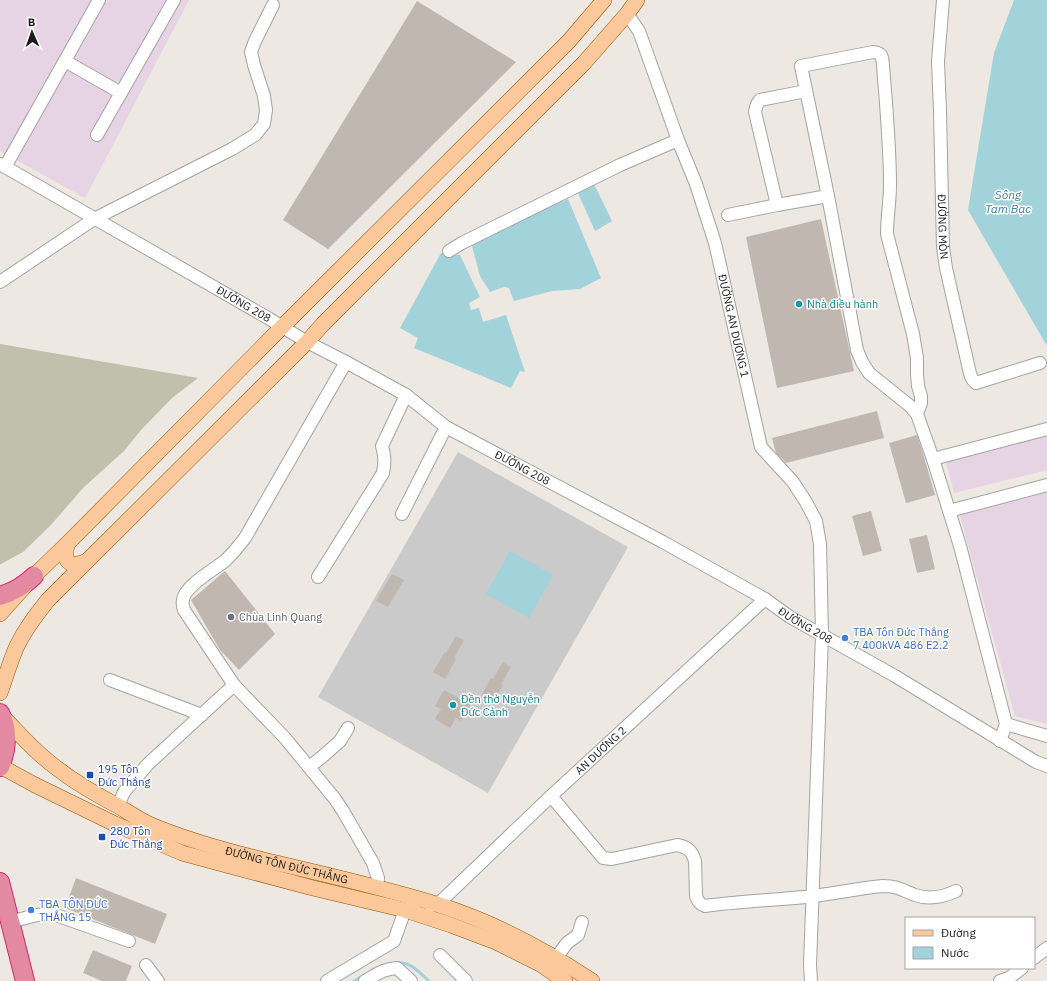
<svg xmlns="http://www.w3.org/2000/svg" width="1047" height="981" viewBox="0 0 1047 981" font-family="'IBM Plex Sans',sans-serif">
<style>
.industrial{fill:#e6d3e4}
.religious{fill:#cacaca}
.construction{fill:#c1c0ad}
.water{fill:#a2d2da}
.lines{fill:none;stroke-linecap:round;stroke-linejoin:round}
.stream{stroke:#a2d2da;stroke-width:3}
.building{fill:#c1b7b1}
.minor-casing{stroke:#a3a3a3;stroke-width:14}
.major-casing{stroke:#905603;stroke-width:16}
.highway-casing{stroke:#d32770;stroke-width:20}
.minor{stroke:#fff;stroke-width:12}
.major{stroke:#fac89a;stroke-width:15}
.highway{stroke:#e489a2;stroke-width:18}
.culture-dot{fill:#0f9aa8;stroke:#fff;stroke-width:1.5}
.worship-dot{fill:#6b7280;stroke:#fff;stroke-width:1.5}
.shop-dot{fill:#3f7fe0;stroke:#fff;stroke-width:1.5}
.transit-dot{fill:#1a4fb4;stroke:#fff;stroke-width:1.5}
.labels{text-anchor:middle;stroke-width:3;stroke-linejoin:round;paint-order:stroke}
.street-label{font-size:11px;fill:#1c1c1c;stroke:#fff}
.culture-label{font-size:11px;fill:#0d838f;stroke:#fff;text-anchor:start}
.worship-label{font-size:11px;fill:#5b616d;stroke:#fff;text-anchor:start}
.shop-label{font-size:11px;fill:#366cbe;stroke:#fff;text-anchor:start}
.transit-label{font-size:11px;fill:#164399;stroke:#fff;text-anchor:start}
.water-label{font-size:12px;font-style:italic;fill:#487ba1;stroke:#fff}
</style>
<rect width="100%" height="100%" fill="#ede8e1"/>
<g class="industrial">
<polygon points="0,0 189,0 85,198 0,151"/>
<polygon points="1047,436 1047,470 954,493 946,462"/>
<polygon points="1047,491 1047,724 1015,716 959,512"/>
</g>
<polygon class="religious" points="458,452 628,547 488,793 318,697"/>
<polygon class="construction" points="0,344 198,378 172,398 141,430 124,451 83,488 50,526 23,552 1,564 0,564"/>
<g class="water">
<polygon points="1014,0 1047,0 1047,346 968,210 994,53"/>
<polygon points="594,184 612,221 595,231 577,191"/>
<polygon points="568,199 601,278 580,289 552,291 514,301 509,288 504,287 490,292 480,276 472,246 473,240"/>
<polygon points="441,253 460,255 480,297 469,303 471,310 479,308 483,322 506,315 525,372 520,371 511,388 414,348 418,338 400,328"/>
<polygon points="510,551 553,575 529,618 486,594"/>
</g>
<g class="lines">
<g class="stream">
<path d="M 397,963 C 410,961 420,973 429,981"/>
<polyline points="354,981 364,975"/>
</g>
</g>
<g class="building">
<polygon points="417,1 516,62 328,249 283,220"/>
<polygon points="821,219 854,371 777,388 746,237"/>
<polygon points="877,411 884,438 786,463 776,453 772,438"/>
<polygon points="917,435 923,453 935,495 906,503 889,443"/>
<polygon points="871,511 882,551 863,556 852,516"/>
<polygon points="927,535 935,569 917,573 909,539"/>
<polygon points="225,571 275,634 239,670 220,650 191,600"/>
<polygon points="392,574 404,580 388,607 376,601"/>
<polygon points="456,636 464,640 454,658 456,659 445,679 433,672 445,652 446,653"/>
<polygon points="503,662 511,667 501,684 503,685 492,705 480,698 491,678 493,679"/>
<polygon points="444,690 470,704 461,721 456,718 450,728 435,719 441,709 435,706"/>
<polygon points="76,878 167,914 155,944 65,908"/>
<polygon points="93,950 132,966 126,981 102,981 83,973"/>
</g>
<g class="lines">
<g class="minor-casing">
<g id="minor">
<path id="s1" d="M 943,0 L 938,61 L 940,112 L 943,247 L 946,268 L 969,369 C 970,375 971,379 976,383 L 1040,363"/>
<path id="s2" d="M 627,14 L 639,31 L 678,140 L 696,184 L 715,243 L 761,447 L 793,482 L 806,502 L 816,521 L 820,544 L 822,635 L 810,965 L 811,981"/>
<polyline points="65,61 121,93"/>
<polyline points="97,135 174,0"/>
<path id="s3" d="M 0,164 L 268,318 L 307,342 L 346,362 L 406,395 L 446,427 L 663,542 L 765,599 L 790,617 L 895,676 L 1036,762 L 1047,766"/>
<polyline points="5,167 99,0"/>
<path d="M 777,205 L 755,112 C 756,107 756,104 760,100 L 806,91"/>
<polyline points="728,215 777,205 828,196"/>
<polyline points="449,251 462,243 620,165 678,140"/>
<polyline points="0,282 94,219 232,149 255,135 264,124 266,110 264,96 254,65 251,52 255,41 273,5"/>
<path d="M 346,362 L 245,538 C 239,546 233,553 226,560 C 215,569 184,586 183,600 C 182,604 183,607 184,610 L 234,685 L 285,738 L 335,799 L 343,811 L 373,863 L 378,878 L 377,887"/>
<path d="M 917,414 L 921,403 L 921,396 L 918,386 L 917,374 L 917,358 L 913,334 L 887,234 C 887,218 890,201 890,185 C 890,145 886,105 883,65 C 882,57 883,53 873,52 L 801,66 L 828,196 L 857,350 L 862,362 L 869,373 L 910,406 L 917,414 L 933,459 L 960,546 L 1006,724 L 1000,741"/>
<polyline points="933,459 1047,429"/>
<polyline points="949,511 1047,485"/>
<polyline points="402,514 446,427"/>
<path d="M 318,577 L 383,473 C 385,462 385,457 382,446 L 406,395"/>
<polyline points="110,680 202,715"/>
<polyline points="1006,724 1047,736"/>
<polyline points="309,767 322,757 340,741 348,728"/>
<path d="M 551,796 L 603,858 L 612,859 L 677,845 C 688,847 692,851 695,861 L 696,896 C 698,902 700,904 705,906 C 741,901 778,900 814,896 C 837,893 860,888 883,886 C 897,886 902,890 915,895 C 929,900 943,897 956,891"/>
<polyline points="118,806 124,792 148,764 234,685"/>
<path id="s4" d="M 431,906 L 438,904 L 551,796 L 765,599"/>
<path d="M 10,922 C 26,918 40,912 56,915 L 129,941"/>
<polyline points="440,955 466,981"/>
<polyline points="556,958 567,943 578,935 582,922"/>
<polyline points="1034,958 1047,948"/>
<polyline points="146,965 158,981"/>
<polyline points="327,981 394,941 405,910 413,908"/>
<path d="M 365,981 C 377,974 383,969 397,968 L 411,981"/>
<polyline points="1000,981 1009,978 1022,968"/>
</g>
</g>
<g class="major-casing">
<g id="major">
<path d="M 68,543 C 61,561 70,569 87,561"/>
<polyline points="0,614 34,576 68,543 282,327 569,41 604,0"/>
<path d="M 0,693 C 6,677 10,661 17,646 C 25,629 36,615 48,600 L 307,342 L 323,324 L 584,63 L 627,14 L 637,0"/>
<path id="s5" d="M 1,715 C 15,729 28,744 43,757 C 66,777 91,792 118,806 C 128,812 138,819 149,824 C 184,839 220,849 256,858 C 317,873 379,886 439,905 C 493,922 544,949 592,981"/>
<polyline points="0,766 35,785 115,824 182,853 230,866 313,888 405,910 451,925 496,942 540,964 565,981"/>
</g>
</g>
<g class="highway-casing">
<g id="highway">
<path d="M 0,596 C 13,592 24,586 34,576"/>
<path d="M 0,713 C 9,730 7,750 0,767"/>
<polyline points="0,882 25,981"/>
</g>
</g>
<use href="#minor" class="minor"/>
<use href="#major" class="major"/>
<use href="#highway" class="highway"/>
</g>
<g class="culture-dot">
<circle cx="799" cy="304" r="4"/>
<circle cx="453" cy="705" r="4"/>
</g>
<circle class="worship-dot" cx="231" cy="617" r="4"/>
<g class="shop-dot">
<circle cx="845" cy="638" r="4"/>
<circle cx="31" cy="910" r="4"/>
</g>
<g class="transit-dot">
<rect x="86" y="771" width="8" height="8" rx="2"/>
<rect x="98" y="833" width="8" height="8" rx="2"/>
</g>
<g class="labels">
<g class="street-label">
<text dy="4" stroke="none"><textPath href="#s1" startOffset="227">ĐƯỜNG MÒN</textPath></text>
<text dy="4" stroke="none"><textPath href="#s3" startOffset="281">ĐƯỜNG 208</textPath></text>
<text dy="4" stroke="none"><textPath href="#s2" startOffset="331">ĐƯỜNG AN DƯƠNG 1</textPath></text>
<text dy="4" stroke="none"><textPath href="#s3" startOffset="605">ĐƯỜNG 208</textPath></text>
<text dy="4" stroke="none"><textPath href="#s3" startOffset="929">ĐƯỜNG 208</textPath></text>
<text dy="4" stroke="none"><textPath href="#s4" startOffset="231">AN DƯƠNG 2</textPath></text>
<text dy="4" stroke="none"><textPath href="#s5" startOffset="329">ĐƯỜNG TÔN ĐỨC THẮNG</textPath></text>
</g>
<g class="culture-label">
<text x="807" y="308">Nhà điều hành</text>
<text x="461" y="703">Đền thờ Nguyễn<tspan x="461" dy="13">Đức Cảnh</tspan></text>
</g>
<g class="worship-label">
<text x="239" y="621">Chùa Linh Quang</text>
</g>
<g class="shop-label">
<text x="853" y="636">TBA Tôn Đức Thắng<tspan x="853" dy="13">7 400kVA 486 E2.2</tspan></text>
<text x="39" y="908">TBA TÔN ĐỨC<tspan x="39" dy="13">THẮNG 15</tspan></text>
</g>
<g class="transit-label">
<text x="98" y="773">195 Tôn<tspan x="98" dy="13">Đức Thắng</tspan></text>
<text x="110" y="835">280 Tôn<tspan x="110" dy="13">Đức Thắng</tspan></text>
</g>
<g class="water-label">
<text x="1008" y="199">Sông<tspan x="1008" dy="14">Tam Bạc</tspan></text>
</g>
</g>
<rect x="905" y="917" width="130" height="52" fill="#ffffff" stroke="#a4a4a4"/>
<rect x="913" y="930" width="20" height="6" fill="#fac89a" stroke="#a4a4a4"/>
<text x="941" y="937" font-size="12" fill="#1c1c1c">Đường</text>
<rect x="913" y="947" width="20" height="12" fill="#a2d2da" stroke="#a4a4a4"/>
<text x="941" y="957" font-size="12" fill="#1c1c1c">Nước</text>
<g transform="translate(32 32) rotate(358)" stroke="#ffffff" stroke-width="3" paint-order="stroke">
<path d="M0-3L7 15L0 10L-7 15Z" fill="#1c1c1c"/>
<text y="-6" font-size="11" font-weight="bold" text-anchor="middle" fill="#1c1c1c">B</text>
</g>
</svg>
